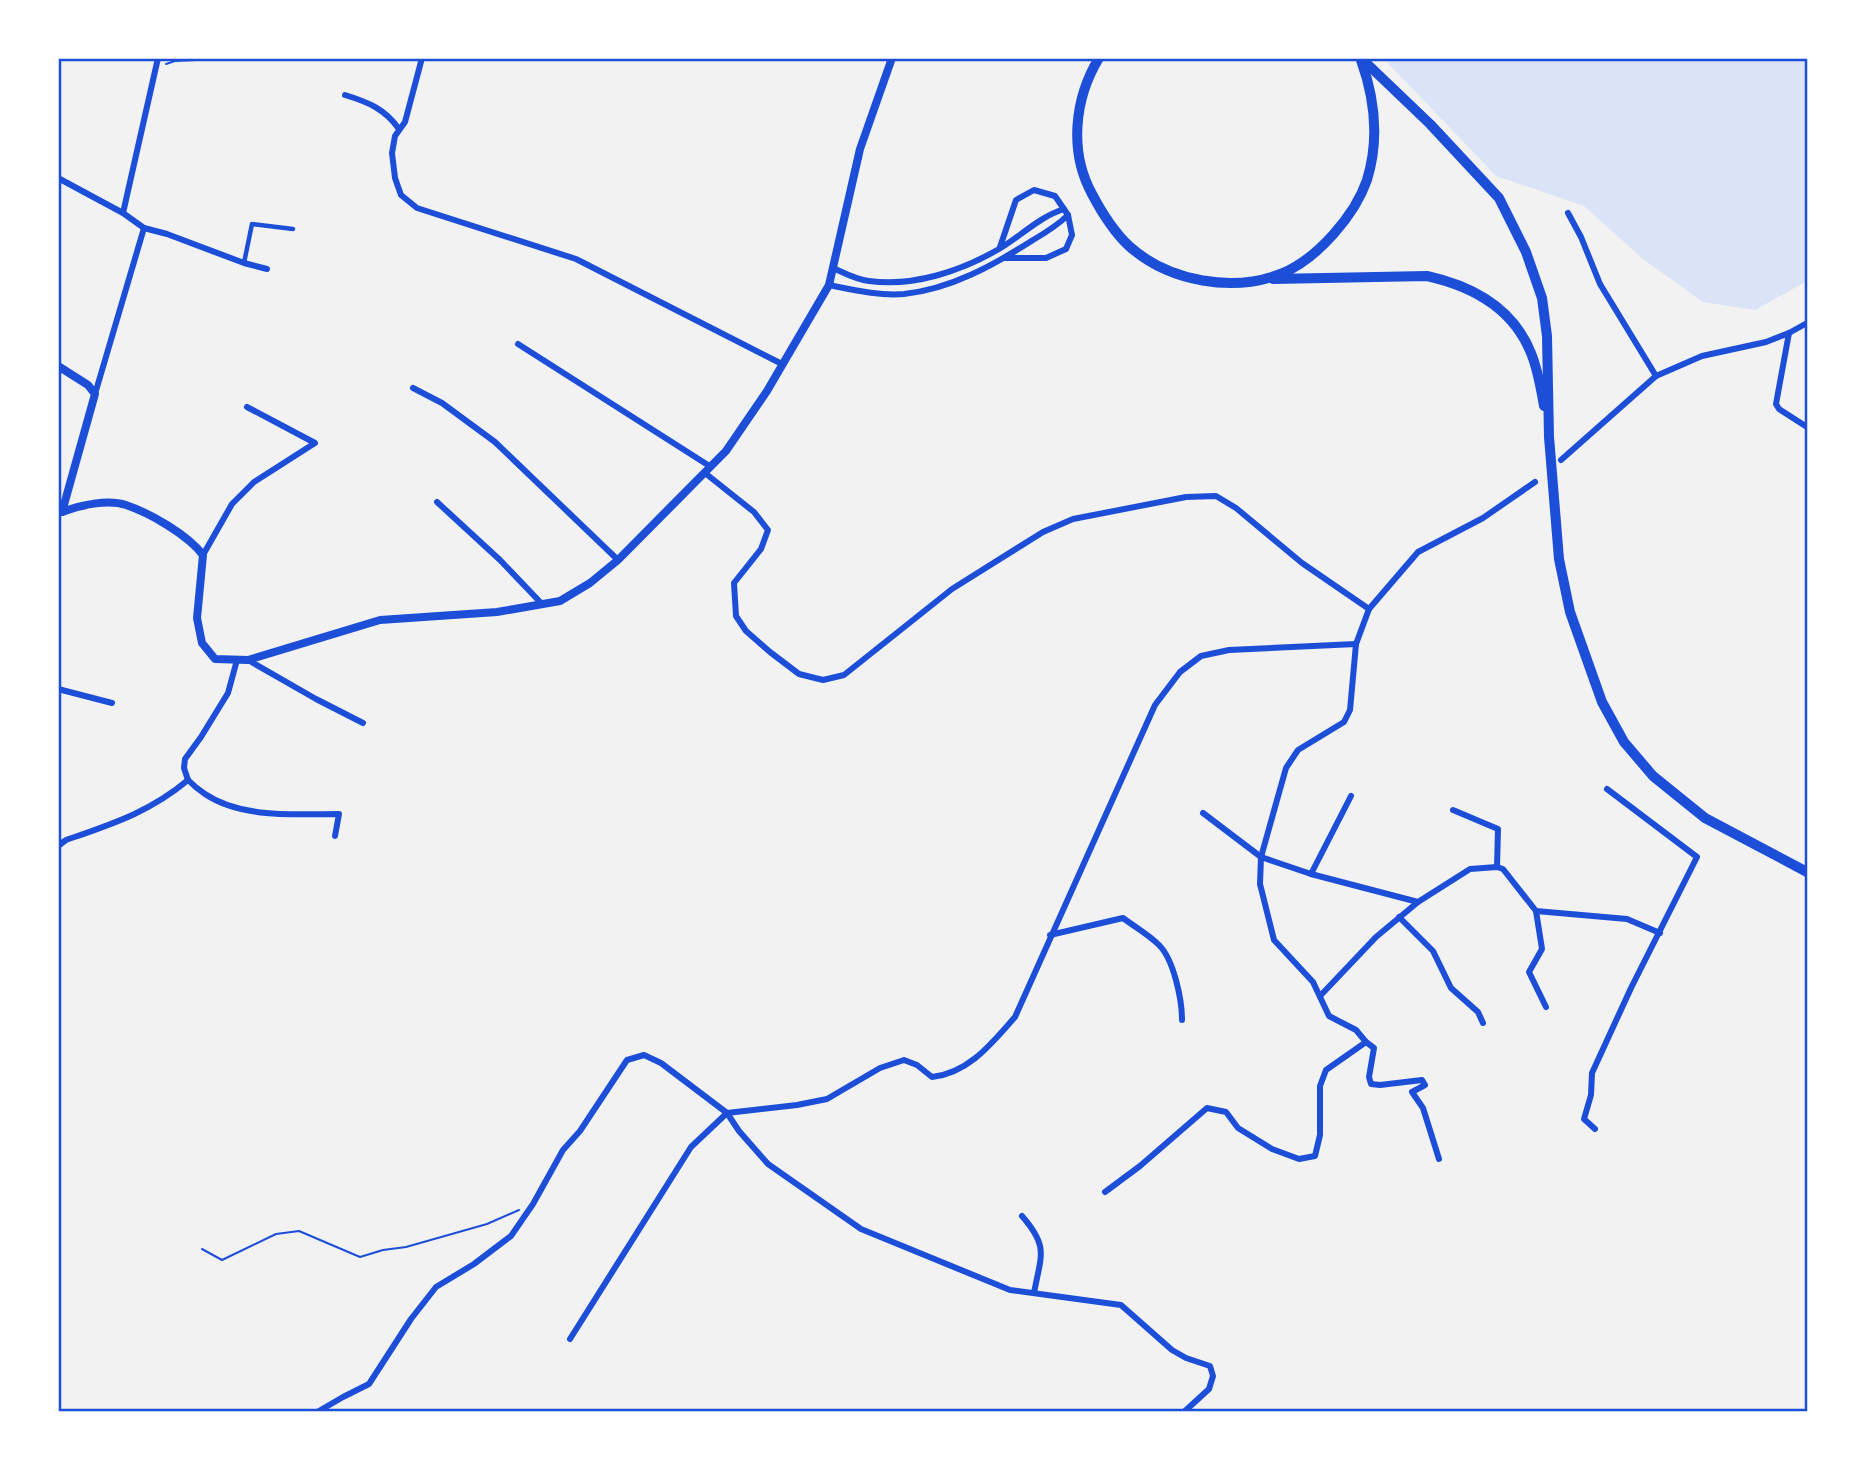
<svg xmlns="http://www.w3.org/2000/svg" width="1865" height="1469" viewBox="0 0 1865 1469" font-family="'Exo 2',sans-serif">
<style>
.green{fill:#dbe4f7}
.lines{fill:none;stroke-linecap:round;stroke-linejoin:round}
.path{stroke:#1d4ed8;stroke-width:2}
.pedestrian{stroke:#1d4ed8;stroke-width:4.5}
.minor{stroke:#1d4ed8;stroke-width:6}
.secondary{stroke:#1d4ed8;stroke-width:8}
.motorway{stroke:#1d4ed8;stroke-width:10}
.neatline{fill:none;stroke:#1d4ed8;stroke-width:2.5}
</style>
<rect width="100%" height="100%" fill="#f2f2f2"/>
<polygon class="green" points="1383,58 1807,58 1807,281 1755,310 1703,302 1643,259 1584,206 1496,176"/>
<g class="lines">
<g class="path">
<polyline points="166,64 175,61 217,59"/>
<polyline points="202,1249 222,1260 276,1234 299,1231 360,1257 383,1250 406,1247 487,1224 519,1210"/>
</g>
<polyline class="pedestrian" points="244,263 252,224 293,229"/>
<g class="minor">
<polyline points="422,58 405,122 395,136 392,153 395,178 401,195 417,208 576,259 782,364"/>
<path d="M 345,95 C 368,102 385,109 399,129"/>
<polyline points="58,178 123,213 144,228 167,234 244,263 267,269"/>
<polyline points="123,213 158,58"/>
<polyline points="1568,213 1581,237 1600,284 1656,376"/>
<polyline points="1000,247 1016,200 1034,190 1055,196 1068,215 1072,235 1066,249 1046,258 1005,258"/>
<path d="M 833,268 C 844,273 857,280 869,281 C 914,287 961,271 999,249 C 1021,236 1039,217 1064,209"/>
<path d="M 829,285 C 854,290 879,296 904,294 C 951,289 994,265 1033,240 C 1045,233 1057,226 1068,215"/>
<polyline points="1789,333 1776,404 1779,409 1807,427"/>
<polyline points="518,344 711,467"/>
<polyline points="413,388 442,403 495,442 618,560"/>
<polyline points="95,394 144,228"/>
<polyline points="1561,460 1656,376 1702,356 1766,342 1789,333 1807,323"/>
<polyline points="705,473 754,512 768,530 761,549 734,583 736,616 746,631 770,652 799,674 823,680 844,675 952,589 1043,532 1073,519 1186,497 1216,496 1236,508 1302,563 1369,609"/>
<polyline points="437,502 500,560 542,604"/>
<polyline points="203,555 232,504 254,482 315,443 247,407"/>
<polyline points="248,660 316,699 363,723"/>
<polyline points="58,689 112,703"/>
<path d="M 188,780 C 193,785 199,790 205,794 C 242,819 297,814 339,814 L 335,836"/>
<polyline points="188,780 184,768 185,759 201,737 228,693 237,660"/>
<polyline points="1453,810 1498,829 1497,867"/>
<polyline points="1203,813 1261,857 1311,874 1418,902"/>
<path d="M 58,846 L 66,840 C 112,824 150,812 188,780"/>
<polyline points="1311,874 1351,796"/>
<polyline points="1536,911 1542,949 1529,972 1546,1007"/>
<polyline points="1399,917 1433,951 1451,988 1478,1012 1483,1023"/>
<path d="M 1050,935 L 1123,918 C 1135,927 1149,935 1159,945 C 1174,960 1182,1000 1182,1020"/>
<polyline points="1321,995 1376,937 1418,902 1470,869 1497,867 1503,869 1536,911 1627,919 1660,933"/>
<polyline points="1366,1042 1374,1048 1369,1077 1371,1084 1380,1085 1422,1080 1425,1085 1412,1092 1423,1108 1439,1159"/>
<path d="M 727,1113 L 797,1105 L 827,1099 L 880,1068 L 904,1060 L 917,1065 L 932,1077 C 969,1073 992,1043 1015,1017 L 1155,705 L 1180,672 L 1201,656 L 1229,650 L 1356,644"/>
<polyline points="1595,1129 1584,1119 1591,1095 1592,1073 1631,988 1697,857 1607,789"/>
<polyline points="1105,1192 1140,1166 1207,1108 1226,1112 1238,1128 1272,1149 1299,1159 1315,1156 1320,1135 1320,1086 1326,1070 1366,1042 1356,1030 1329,1016 1313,982 1274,940 1260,884 1261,857 1286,768 1298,750 1344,722 1350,710 1356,644 1369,609 1418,552 1483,518 1535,482"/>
<path d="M 1022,1216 C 1049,1247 1041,1255 1034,1293"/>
<polyline points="570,1339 691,1147 727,1113"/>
<polyline points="319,1411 343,1397 369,1384 411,1319 436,1287 474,1264 511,1236 533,1204 563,1150 580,1131 627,1060 644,1055 661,1063 727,1113 739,1131 768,1164 861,1229 1010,1290 1121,1305 1172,1350 1186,1358 1210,1366 1213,1376 1209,1389 1185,1411"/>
</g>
<g class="secondary">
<polyline points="58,366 88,385 95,394 62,512"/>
<path d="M 62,512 C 80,505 108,499 126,505 C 150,513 188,535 203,555 L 197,618 L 202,643 L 215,659 L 248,660 L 380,620 L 497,612 L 560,601 L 590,583 L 618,560 L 726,451 L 767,391 L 829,285 L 860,149 L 892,58"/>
</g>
<g class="motorway">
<path d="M 1099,58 C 1074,99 1069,152 1092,194 C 1102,213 1113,231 1129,246 C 1169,282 1234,293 1283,273 C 1318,258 1355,215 1367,180 C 1379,141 1375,99 1361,60"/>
<polyline points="1361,58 1430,124 1499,198 1526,252 1542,298 1547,336 1549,437 1559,559 1570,612 1602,702 1624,742 1653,776 1705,818 1807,872"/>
<path d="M 1273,279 L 1427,276 C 1472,286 1513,308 1531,353 C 1538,370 1541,389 1544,406"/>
</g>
</g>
<rect width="1865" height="1469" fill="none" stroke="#ffffff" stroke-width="119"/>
<rect x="60" y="60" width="1746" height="1350" class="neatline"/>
</svg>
